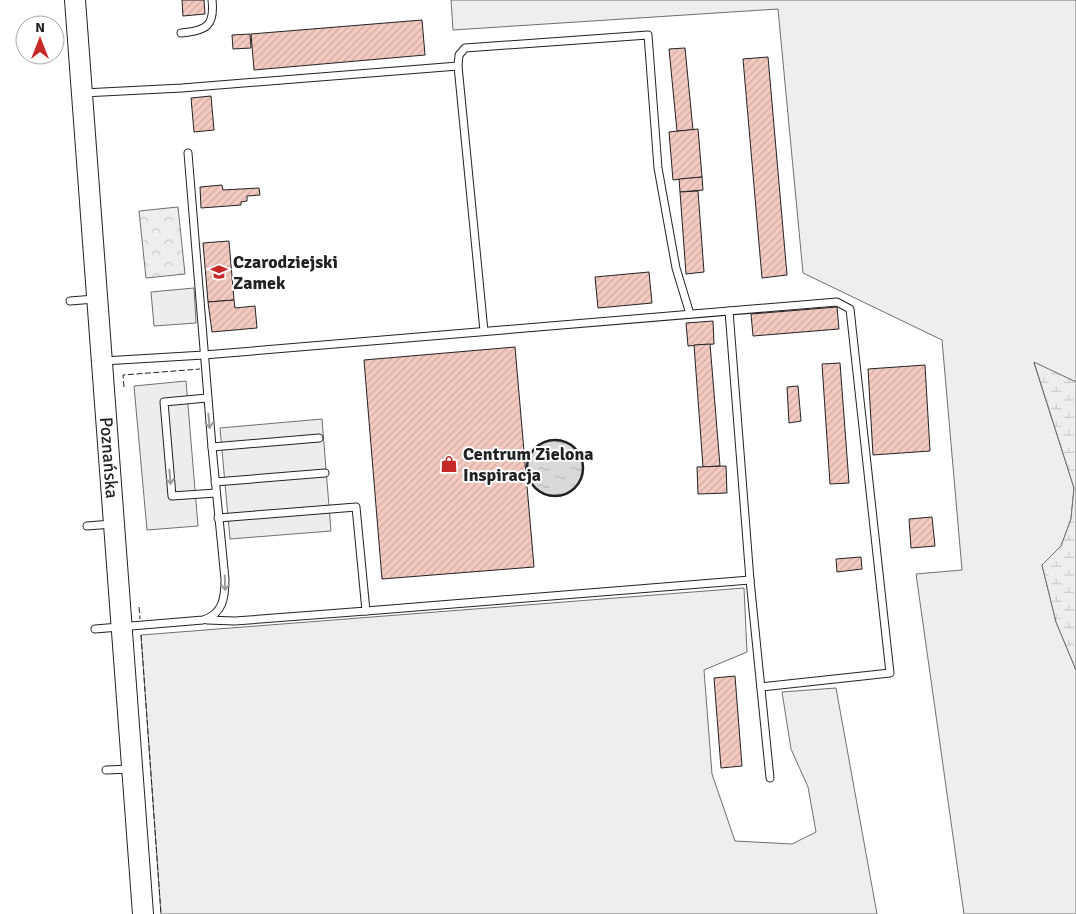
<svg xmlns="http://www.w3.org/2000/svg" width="1076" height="914" viewBox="0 0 1076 914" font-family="Signika,sans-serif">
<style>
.grass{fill:#eee;stroke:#6f6f6f}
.forest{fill:url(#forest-crowns);stroke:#6f6f6f}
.wetland{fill:url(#wetland-marsh);stroke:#6f6f6f}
.parking{fill:#ededed;stroke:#6f6f6f}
.water{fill:url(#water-ripples);stroke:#6f6f6f}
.building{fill:url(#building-hatch);stroke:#222}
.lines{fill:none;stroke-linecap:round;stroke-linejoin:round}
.service-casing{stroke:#222;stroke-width:9}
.secondary-casing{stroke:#222;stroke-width:22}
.service{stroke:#fff;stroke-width:7}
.secondary{stroke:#fff;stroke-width:20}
.fence{stroke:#222;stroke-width:1;stroke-dasharray:6 2.5;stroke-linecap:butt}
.wall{stroke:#222;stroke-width:2.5}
.oneway{stroke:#9c9c9c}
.labels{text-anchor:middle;stroke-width:4;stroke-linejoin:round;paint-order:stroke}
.poi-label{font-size:18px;font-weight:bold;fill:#222;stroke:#fff;text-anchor:start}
.street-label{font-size:18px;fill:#222;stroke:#fff}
</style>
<defs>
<pattern id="forest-crowns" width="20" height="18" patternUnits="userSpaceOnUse" patternTransform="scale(1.25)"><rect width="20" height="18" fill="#eee"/><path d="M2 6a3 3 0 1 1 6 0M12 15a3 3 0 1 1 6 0" fill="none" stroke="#ccc"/></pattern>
<pattern id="wetland-marsh" width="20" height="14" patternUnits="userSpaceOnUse" patternTransform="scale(1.25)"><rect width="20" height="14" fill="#eee"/><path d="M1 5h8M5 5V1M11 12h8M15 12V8" fill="none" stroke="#ccc"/></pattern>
<pattern id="water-ripples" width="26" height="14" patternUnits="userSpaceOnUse" patternTransform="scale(1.25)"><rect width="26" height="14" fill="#d9d9d9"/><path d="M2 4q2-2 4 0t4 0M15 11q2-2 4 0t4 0" fill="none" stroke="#bababa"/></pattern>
<pattern id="building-hatch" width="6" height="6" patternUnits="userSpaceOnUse" patternTransform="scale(1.25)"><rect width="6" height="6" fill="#f3c9c0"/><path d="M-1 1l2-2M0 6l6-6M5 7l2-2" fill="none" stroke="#d0aca5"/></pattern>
</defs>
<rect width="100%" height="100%" fill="#fff"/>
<g class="grass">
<polygon points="451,0 1076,0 1076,382 1034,363 1074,488 1071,519 1061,546 1042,565 1056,622 1076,670 1076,914 964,914 916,574 962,570 942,340 803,273 778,9 453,30"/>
<polygon points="744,588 747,652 704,670 712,774 735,841 792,844 816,832 808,787 791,749 782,692 836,688 877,914 161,914 141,635"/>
</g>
<polygon class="forest" points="178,207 185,274 146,278 139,211"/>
<polygon class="wetland" points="1034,362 1076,382 1076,670 1056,622 1042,565 1061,546 1071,519 1074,488"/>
<g class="parking">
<polygon points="194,288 196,323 154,326 151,292"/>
<polygon points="186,381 198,526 147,530 134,386"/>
<polygon points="322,419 331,531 230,539 220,428"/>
</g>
<circle class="water" cx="555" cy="468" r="28"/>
<g class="building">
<polygon points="182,0 204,0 205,14 183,16"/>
<polygon points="422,20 425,55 254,70 251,34"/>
<polygon points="250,34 251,48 233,49 232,35"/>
<polygon points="685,48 693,130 677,131 669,49"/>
<polygon points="768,57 787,275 762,278 743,59"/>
<polygon points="211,96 214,130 194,132 191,98"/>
<polygon points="698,129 702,177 673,180 669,132"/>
<polygon points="702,177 703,190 680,192 679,179"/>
<polygon points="222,185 223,190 259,188 260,195 247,196 247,201 241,202 241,205 201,208 200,187"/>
<polygon points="698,191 704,272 686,274 680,192"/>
<polygon points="229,241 234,300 208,302 203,243"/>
<polygon points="649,272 652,303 598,308 595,277"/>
<polygon points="234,300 235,308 255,306 257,328 212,332 208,302"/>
<polygon points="837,307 839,329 753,336 751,314"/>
<polygon points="713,321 714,344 688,346 686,323"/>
<polygon points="710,344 720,466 703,467 694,345"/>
<polygon points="515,347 534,567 382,579 364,360"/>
<polygon points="840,363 849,483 830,484 822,364"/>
<polygon points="925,365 930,451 873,455 868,369"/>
<polygon points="798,386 801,421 789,423 787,387"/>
<polygon points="726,466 727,493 698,494 697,467"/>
<polygon points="932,517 935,546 911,548 909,519"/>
<polygon points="861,557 862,569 837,572 836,559"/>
<polygon points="735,676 742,766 721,768 714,678"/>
</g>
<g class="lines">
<g class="service-casing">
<g id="service">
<path d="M 181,33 C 206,31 215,26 212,0"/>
<polyline points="458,66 459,55 465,48 648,35 658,168 676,268 690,314"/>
<polyline points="83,93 182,88 458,66 484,331"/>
<polyline points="70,301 95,299"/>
<polyline points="729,311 750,580 770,778"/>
<polyline points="103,361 204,355 837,302 850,309 890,673 761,687"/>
<polyline points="207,398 164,402 172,496 216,493"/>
<polyline points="212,447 319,438"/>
<polyline points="215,482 325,473"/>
<polyline points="87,526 112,524"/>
<polyline points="366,611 750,580"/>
<polyline points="207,620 235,621 366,611 356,507 218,518"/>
<path d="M 95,629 L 203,620 C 223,614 225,598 225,579 L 212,447 L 188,153"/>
<polyline points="106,770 130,769"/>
</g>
</g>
<g class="secondary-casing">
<g id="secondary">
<path id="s1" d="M 75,0 L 143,914"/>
</g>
</g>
<use href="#service" class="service"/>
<use href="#secondary" class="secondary"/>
<g class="fence">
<polyline points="124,387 123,375 200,369"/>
<polyline points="139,607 140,619"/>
<polyline points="141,635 161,914"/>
</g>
<circle class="wall" cx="555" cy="468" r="28"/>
</g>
<defs><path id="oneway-shaft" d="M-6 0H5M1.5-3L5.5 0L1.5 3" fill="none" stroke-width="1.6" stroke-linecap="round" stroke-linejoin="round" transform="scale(1.25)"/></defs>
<g class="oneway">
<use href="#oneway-shaft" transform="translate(209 421) rotate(85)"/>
<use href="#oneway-shaft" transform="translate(170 477) rotate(85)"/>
<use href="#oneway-shaft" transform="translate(225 583) rotate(88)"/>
</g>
<defs>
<g id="school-bare" transform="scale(1.35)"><path d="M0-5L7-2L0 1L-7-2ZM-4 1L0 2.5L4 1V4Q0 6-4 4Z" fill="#c62828" stroke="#fff" stroke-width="2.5" paint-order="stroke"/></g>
<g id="shop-bare" transform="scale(1.35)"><path d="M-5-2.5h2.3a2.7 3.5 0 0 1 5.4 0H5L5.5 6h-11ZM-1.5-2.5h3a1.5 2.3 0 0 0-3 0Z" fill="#c62828" stroke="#fff" stroke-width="2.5" paint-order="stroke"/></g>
</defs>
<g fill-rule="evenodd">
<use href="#school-bare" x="219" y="272"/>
<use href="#shop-bare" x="449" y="464"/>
</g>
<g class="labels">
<g class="poi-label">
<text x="233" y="268">Czarodziejski<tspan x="233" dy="21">Zamek</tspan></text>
<text x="463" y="460">Centrum Zielona<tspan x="463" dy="21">Inspiracja</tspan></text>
</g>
<g class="street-label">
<text dy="6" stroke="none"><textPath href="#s1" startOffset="459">Poznańska</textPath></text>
</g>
</g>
<g transform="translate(40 40)"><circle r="24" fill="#ffffff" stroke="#a7a7a7"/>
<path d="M0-4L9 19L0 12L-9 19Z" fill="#c62828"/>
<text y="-8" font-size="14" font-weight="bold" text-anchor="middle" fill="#222222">N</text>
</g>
</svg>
